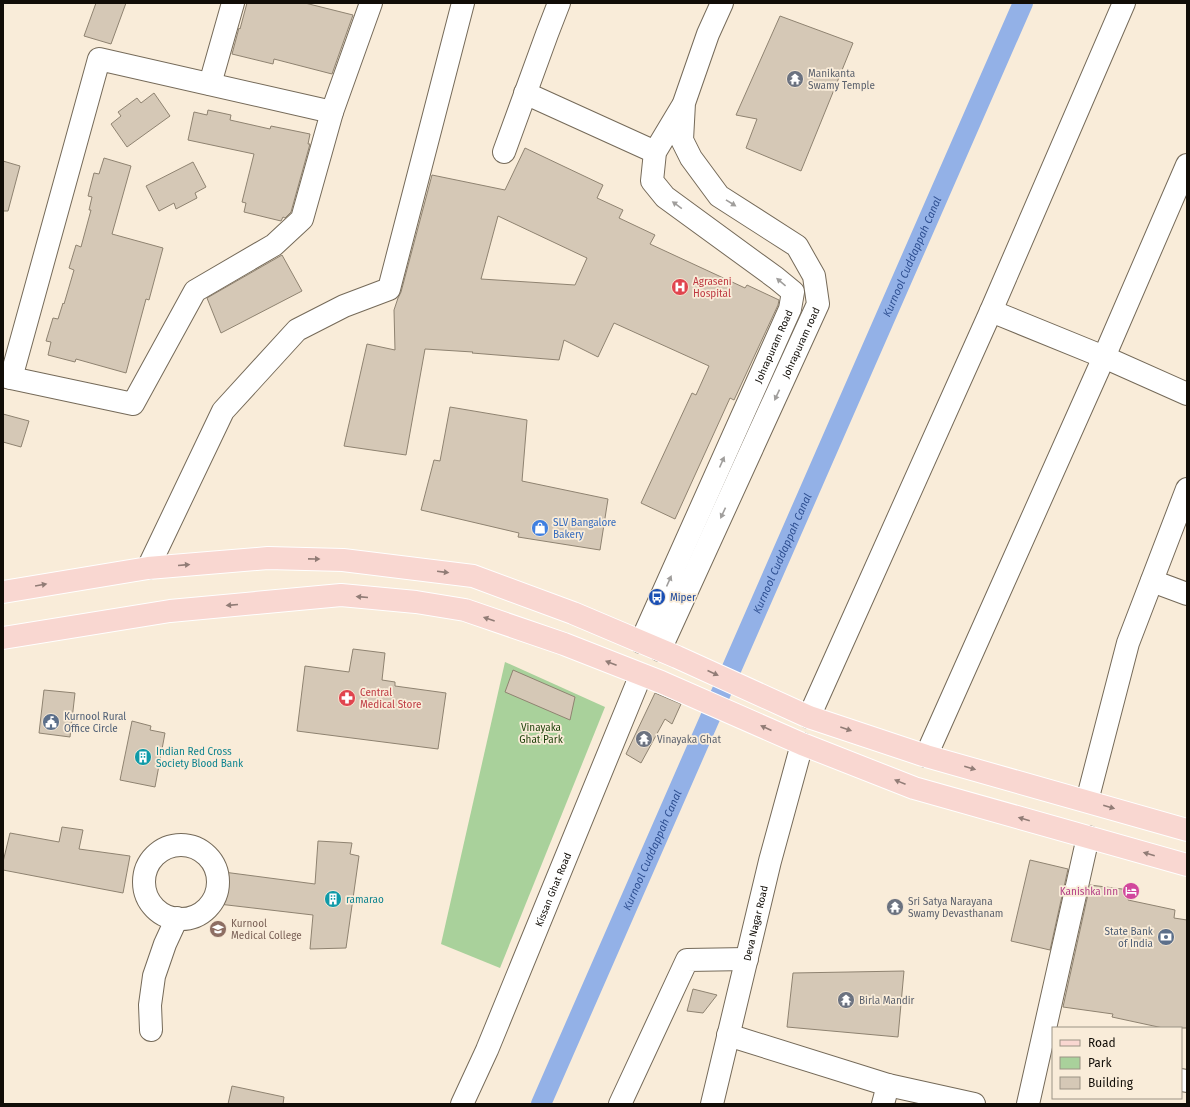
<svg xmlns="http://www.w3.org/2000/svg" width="1190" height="1107" viewBox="0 0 1190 1107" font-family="'Fira Sans',sans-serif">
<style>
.green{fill:#a9d19b}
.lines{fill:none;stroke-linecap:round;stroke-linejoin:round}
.canal{stroke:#93b1e7;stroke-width:20}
.building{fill:#d5c8b6;stroke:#8f8371;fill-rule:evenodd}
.minor-casing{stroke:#756a59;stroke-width:24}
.major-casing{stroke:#fff;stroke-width:24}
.minor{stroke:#fff;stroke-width:22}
.major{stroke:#f9d7d1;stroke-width:22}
.oneway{fill:#a09e9c}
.oneway2{fill:#917c76}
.labels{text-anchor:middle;stroke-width:3.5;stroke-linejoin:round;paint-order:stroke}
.worship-label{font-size:10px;fill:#5b616d;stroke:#f9ecd9;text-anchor:start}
.health-label{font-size:10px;fill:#be3a42;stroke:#f9ecd9;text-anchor:start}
.street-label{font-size:10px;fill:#110d07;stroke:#f9ecd9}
.shop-label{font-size:10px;fill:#366cbe;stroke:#f9ecd9;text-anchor:start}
.transit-label{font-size:10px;fill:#164399;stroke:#f9ecd9;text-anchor:start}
.service-label{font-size:10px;fill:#4e5e75;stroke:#f9ecd9;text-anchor:start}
.park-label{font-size:10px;fill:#183d05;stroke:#f9ecd9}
.culture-label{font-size:10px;fill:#0d838f;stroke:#f9ecd9;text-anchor:start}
.hotel-label{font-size:10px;fill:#b23c85;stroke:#f9ecd9;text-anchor:end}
.education-label{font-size:10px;fill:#785e54;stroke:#f9ecd9;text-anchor:start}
.water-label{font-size:11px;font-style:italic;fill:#2e4f91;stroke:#f9ecd9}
</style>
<rect width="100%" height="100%" fill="#f9ecd9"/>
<polygon class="green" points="505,662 605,707 500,968 441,944"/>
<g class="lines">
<path class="canal" id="s1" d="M 541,1104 L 1023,3"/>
</g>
<g class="building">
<polygon points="96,3 126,3 111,44 84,36"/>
<polygon points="247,3 305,3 353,15 332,74 274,59 273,64 232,54 239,28 240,29"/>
<polygon points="780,16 853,43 801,171 746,148 757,119 736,115"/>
<polygon points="154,93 170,116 127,147 111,124 121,116 118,112 137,98 141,103"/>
<polygon points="208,110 231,115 230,120 270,129 271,126 310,134 308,144 310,144 291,212 285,218 283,217 281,221 244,212 246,203 242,202 254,154 188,140 194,112 207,115"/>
<path d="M 525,148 L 603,185 L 597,198 L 623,210 L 619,218 L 655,235 L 650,244 L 745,288 L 747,285 L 779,300 L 778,305 L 734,400 L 730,398 L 675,519 L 641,503 L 692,393 L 696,395 L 709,366 L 614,323 L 598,357 L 564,340 L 559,360 L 472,353 L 473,352 L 425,349 L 406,455 L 344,446 L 367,344 L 395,350 L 394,310 L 398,298 L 401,292 L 432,175 L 505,190 ZM 498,216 L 587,258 L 575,285 L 481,279 Z"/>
<polygon points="104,158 131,166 112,234 163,248 149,300 146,299 126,373 76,359 75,362 48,355 51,342 46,341 53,318 58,319 63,303 64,304 74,270 69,268 76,245 81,247 91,210 89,210 92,197 88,196 94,173 99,174"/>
<polygon points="3,161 20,166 8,211 3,211"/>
<polygon points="193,162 206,187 195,193 197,198 176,209 174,203 159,211 146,186"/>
<polygon points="282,255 302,291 221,333 207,298"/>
<polygon points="450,407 527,420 522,481 608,499 600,550 518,537 519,533 421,510 434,460 440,461"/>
<polygon points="3,414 29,421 21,447 3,442"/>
<polygon points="353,649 385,653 382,680 395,682 395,686 446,693 438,749 297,731 305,666 349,672"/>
<polygon points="513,670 575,697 570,720 505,692"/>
<polygon points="44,690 75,693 70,737 39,733"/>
<polygon points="655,693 681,704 672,724 665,719 641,763 626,754"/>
<polygon points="132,721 151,726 150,730 165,733 155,787 120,780"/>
<polygon points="62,827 83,830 79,849 130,856 123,893 3,870 3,862 10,833 59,842"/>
<polygon points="318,841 352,843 350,854 359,856 346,948 310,949 313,915 210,903 215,893 217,882 216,871 315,884"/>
<polygon points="1030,860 1068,869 1050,950 1011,941"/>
<polygon points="1090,885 1130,890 1128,900 1175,910 1174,918 1187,920 1187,1028 1163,1028 1112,1017 1113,1014 1063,1007"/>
<polygon points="904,971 898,1037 787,1027 793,973"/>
<polygon points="693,989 717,995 703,1013 687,1011"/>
<polygon points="232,1086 284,1097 283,1104 228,1104"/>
</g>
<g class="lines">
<g class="minor-casing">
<g id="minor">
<polyline points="210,84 233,3"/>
<polyline points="525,93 655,152"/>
<polyline points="504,152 547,34 559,3"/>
<polyline points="991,311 1104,357 1187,394"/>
<polyline points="3,376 11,378 99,59 332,112"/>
<polyline points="11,378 133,404 195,291 274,245 302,219 332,112 371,3"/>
<polyline points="148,568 223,411 297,330 344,306 389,289 463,3"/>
<polyline points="1152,581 1187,594"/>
<path id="s2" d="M 641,642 L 790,309 L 793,292 L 776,278 L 665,197 L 652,181 L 655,152 L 682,107"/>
<path id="s3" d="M 660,650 L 818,304 L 814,276 L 797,246 L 719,196 L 691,158 L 682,140 L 684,103 L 708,34 L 722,3"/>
<polyline points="809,717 991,311 1124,3"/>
<polyline points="926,756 1104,357 1187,165"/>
<polyline points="1087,801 1128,643 1187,489"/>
<circle cx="181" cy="882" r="37"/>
<polyline points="151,1030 150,1005 154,976 165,944 177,918"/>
<polyline points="728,1035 888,1085 974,1104"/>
<polyline points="1181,1080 1187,1081"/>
<path id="s4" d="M 462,1104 L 487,1050 L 637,684 L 642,675"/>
<polyline points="620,1104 687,960 747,959"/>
<path id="s5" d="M 712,1104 L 770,861 L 802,744"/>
<polyline points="883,1104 888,1085"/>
<polyline points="1028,1104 1088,837"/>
</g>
</g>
<g class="major-casing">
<g id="major">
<polyline points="3,592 148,568 268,558 343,560 473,576 573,613 677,657 809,717 926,756 1187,830"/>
<polyline points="3,638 170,611 341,595 416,602 465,610 564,644 661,682 802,744 914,788 1187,865"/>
</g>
</g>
<use href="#minor" class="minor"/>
<use href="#major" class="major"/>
</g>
<defs><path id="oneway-solid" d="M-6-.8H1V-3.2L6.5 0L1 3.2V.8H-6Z"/></defs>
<g class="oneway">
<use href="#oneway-solid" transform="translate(731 203) rotate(32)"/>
<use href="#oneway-solid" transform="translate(677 205) rotate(-144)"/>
<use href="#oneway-solid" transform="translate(781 282) rotate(-140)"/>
<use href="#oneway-solid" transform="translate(777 395) rotate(115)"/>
<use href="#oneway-solid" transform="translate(722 462) rotate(-66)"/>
<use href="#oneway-solid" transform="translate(723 513) rotate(115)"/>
<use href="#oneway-solid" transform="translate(669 581) rotate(-66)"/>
</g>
<g class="oneway2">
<use href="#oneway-solid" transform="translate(314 559) rotate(1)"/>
<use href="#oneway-solid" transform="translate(184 565) rotate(-5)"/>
<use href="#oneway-solid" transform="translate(443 572) rotate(7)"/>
<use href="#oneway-solid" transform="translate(41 585) rotate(-10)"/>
<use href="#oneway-solid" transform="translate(362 597) rotate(-175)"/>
<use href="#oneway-solid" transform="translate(232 605) rotate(175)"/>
<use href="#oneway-solid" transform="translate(489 619) rotate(-161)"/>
<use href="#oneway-solid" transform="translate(611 663) rotate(-159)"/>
<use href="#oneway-solid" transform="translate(713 673) rotate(24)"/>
<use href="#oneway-solid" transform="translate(766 728) rotate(-156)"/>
<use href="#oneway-solid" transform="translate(846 729) rotate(19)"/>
<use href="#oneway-solid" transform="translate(970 768) rotate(16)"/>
<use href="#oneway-solid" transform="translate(900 782) rotate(-158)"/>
<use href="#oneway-solid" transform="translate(1109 807) rotate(16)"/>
<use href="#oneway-solid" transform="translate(1024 819) rotate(-164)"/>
<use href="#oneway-solid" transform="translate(1149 854) rotate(-164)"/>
</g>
<defs>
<g id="temple-disc" transform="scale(0.9)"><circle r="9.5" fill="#6b7280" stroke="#f9ecd9"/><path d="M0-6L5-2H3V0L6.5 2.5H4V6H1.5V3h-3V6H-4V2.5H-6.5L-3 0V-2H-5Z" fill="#fff"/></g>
<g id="hospital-disc" transform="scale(0.9)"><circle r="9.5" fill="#e0444e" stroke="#f9ecd9"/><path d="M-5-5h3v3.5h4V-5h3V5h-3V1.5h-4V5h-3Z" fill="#fff"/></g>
<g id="shop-disc" transform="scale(0.9)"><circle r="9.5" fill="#3f7fe0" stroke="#f9ecd9"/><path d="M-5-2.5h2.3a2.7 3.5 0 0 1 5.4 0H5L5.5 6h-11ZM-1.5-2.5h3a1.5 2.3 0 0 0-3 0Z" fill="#fff"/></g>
<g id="bus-disc" transform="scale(0.9)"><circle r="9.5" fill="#1a4fb4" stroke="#f9ecd9"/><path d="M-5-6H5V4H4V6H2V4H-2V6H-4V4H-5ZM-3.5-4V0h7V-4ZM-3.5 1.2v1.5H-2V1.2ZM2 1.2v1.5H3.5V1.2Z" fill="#fff"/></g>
<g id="pharmacy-disc" transform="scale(0.9)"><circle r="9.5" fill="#e0444e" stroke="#f9ecd9"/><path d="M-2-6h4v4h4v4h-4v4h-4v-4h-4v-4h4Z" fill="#fff"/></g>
<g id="civic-disc" transform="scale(0.9)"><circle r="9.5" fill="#5c6f8a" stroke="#f9ecd9"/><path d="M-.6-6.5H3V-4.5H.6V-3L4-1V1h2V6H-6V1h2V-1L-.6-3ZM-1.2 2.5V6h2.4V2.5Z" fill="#fff"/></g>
<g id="building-disc" transform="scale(0.9)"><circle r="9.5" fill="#0f9aa8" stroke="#f9ecd9"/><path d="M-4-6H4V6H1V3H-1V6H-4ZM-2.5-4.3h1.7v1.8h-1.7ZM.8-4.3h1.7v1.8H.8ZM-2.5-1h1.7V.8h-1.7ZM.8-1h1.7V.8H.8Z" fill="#fff"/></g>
<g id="hotel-disc" transform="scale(0.9)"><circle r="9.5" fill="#d1479c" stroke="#f9ecd9"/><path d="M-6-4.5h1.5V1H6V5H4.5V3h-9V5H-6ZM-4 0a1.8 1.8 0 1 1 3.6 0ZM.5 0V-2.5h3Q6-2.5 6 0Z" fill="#fff"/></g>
<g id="university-disc" transform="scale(0.9)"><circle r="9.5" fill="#8d6e63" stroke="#f9ecd9"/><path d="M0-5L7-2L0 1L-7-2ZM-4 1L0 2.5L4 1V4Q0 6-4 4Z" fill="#fff"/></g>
<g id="bank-disc" transform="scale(0.9)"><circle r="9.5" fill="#5c6f8a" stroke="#f9ecd9"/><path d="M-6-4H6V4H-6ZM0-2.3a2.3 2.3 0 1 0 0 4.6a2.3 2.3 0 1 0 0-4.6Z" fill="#fff"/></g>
</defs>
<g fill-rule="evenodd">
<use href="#temple-disc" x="795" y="79"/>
<use href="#hospital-disc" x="680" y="287"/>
<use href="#shop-disc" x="540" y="528"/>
<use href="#bus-disc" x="657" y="597"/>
<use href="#pharmacy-disc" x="347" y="698"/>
<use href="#civic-disc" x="51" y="722"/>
<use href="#temple-disc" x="644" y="739"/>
<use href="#building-disc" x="143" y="757"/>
<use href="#hotel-disc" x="1131" y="891"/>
<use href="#building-disc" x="333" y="899"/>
<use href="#temple-disc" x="895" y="907"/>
<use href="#university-disc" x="218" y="929"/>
<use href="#bank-disc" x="1166" y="937"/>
<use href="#temple-disc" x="846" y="1000"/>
</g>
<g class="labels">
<g class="worship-label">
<text x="808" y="77">Manikanta<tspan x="808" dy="12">Swamy Temple</tspan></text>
<text x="657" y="743">Vinayaka Ghat</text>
<text x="908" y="905">Sri Satya Narayana<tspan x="908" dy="12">Swamy Devasthanam</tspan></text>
<text x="859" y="1004">Birla Mandir</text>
</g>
<g class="health-label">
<text x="693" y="285">Agraseni<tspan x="693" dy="12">Hospital</tspan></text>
<text x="360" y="696">Central<tspan x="360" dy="12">Medical Store</tspan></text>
</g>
<g class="street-label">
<text dy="4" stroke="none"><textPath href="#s3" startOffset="338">Johrapuram road</textPath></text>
<text dy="4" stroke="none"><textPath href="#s2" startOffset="324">Johrapuram Road</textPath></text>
<text dy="4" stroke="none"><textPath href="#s4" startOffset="233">Kissan Ghat Road</textPath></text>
<text dy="4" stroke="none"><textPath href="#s5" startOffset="186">Deva Nagar Road</textPath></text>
</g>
<g class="shop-label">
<text x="553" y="526">SLV Bangalore<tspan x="553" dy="12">Bakery</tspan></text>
</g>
<g class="transit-label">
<text x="670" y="601">Miper</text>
</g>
<g class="service-label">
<text x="64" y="720">Kurnool Rural<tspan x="64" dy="12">Office Circle</tspan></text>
<text x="1153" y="935" text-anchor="end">State Bank<tspan x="1153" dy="12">of India</tspan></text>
</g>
<g class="park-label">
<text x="541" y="731">Vinayaka<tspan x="541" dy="12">Ghat Park</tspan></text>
</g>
<g class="culture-label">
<text x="156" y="755">Indian Red Cross<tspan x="156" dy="12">Society Blood Bank</tspan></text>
<text x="346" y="903">ramarao</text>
</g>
<g class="hotel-label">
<text x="1118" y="895">Kanishka Inn</text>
</g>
<g class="education-label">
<text x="231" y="927">Kurnool<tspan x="231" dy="12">Medical College</tspan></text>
</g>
<g class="water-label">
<text dy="4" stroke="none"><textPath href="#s1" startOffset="925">Kurnool Cuddappah Canal</textPath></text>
<text dy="4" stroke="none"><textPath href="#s1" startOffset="601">Kurnool Cuddappah Canal</textPath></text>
<text dy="4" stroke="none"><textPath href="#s1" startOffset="277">Kurnool Cuddappah Canal</textPath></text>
</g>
</g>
<rect width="1190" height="1107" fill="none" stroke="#110d07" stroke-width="8"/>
<rect x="1052" y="1027" width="130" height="72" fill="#f9ecd9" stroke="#9c9385"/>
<rect x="1060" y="1040" width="20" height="6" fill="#f9d7d1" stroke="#9c9385"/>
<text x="1088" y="1047" font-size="12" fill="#110d07">Road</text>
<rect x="1060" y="1057" width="20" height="12" fill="#a9d19b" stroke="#9c9385"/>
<text x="1088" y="1067" font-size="12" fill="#110d07">Park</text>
<rect x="1060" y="1077" width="20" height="12" fill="#d5c8b6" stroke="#9c9385"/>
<text x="1088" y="1087" font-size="12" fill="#110d07">Building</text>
</svg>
